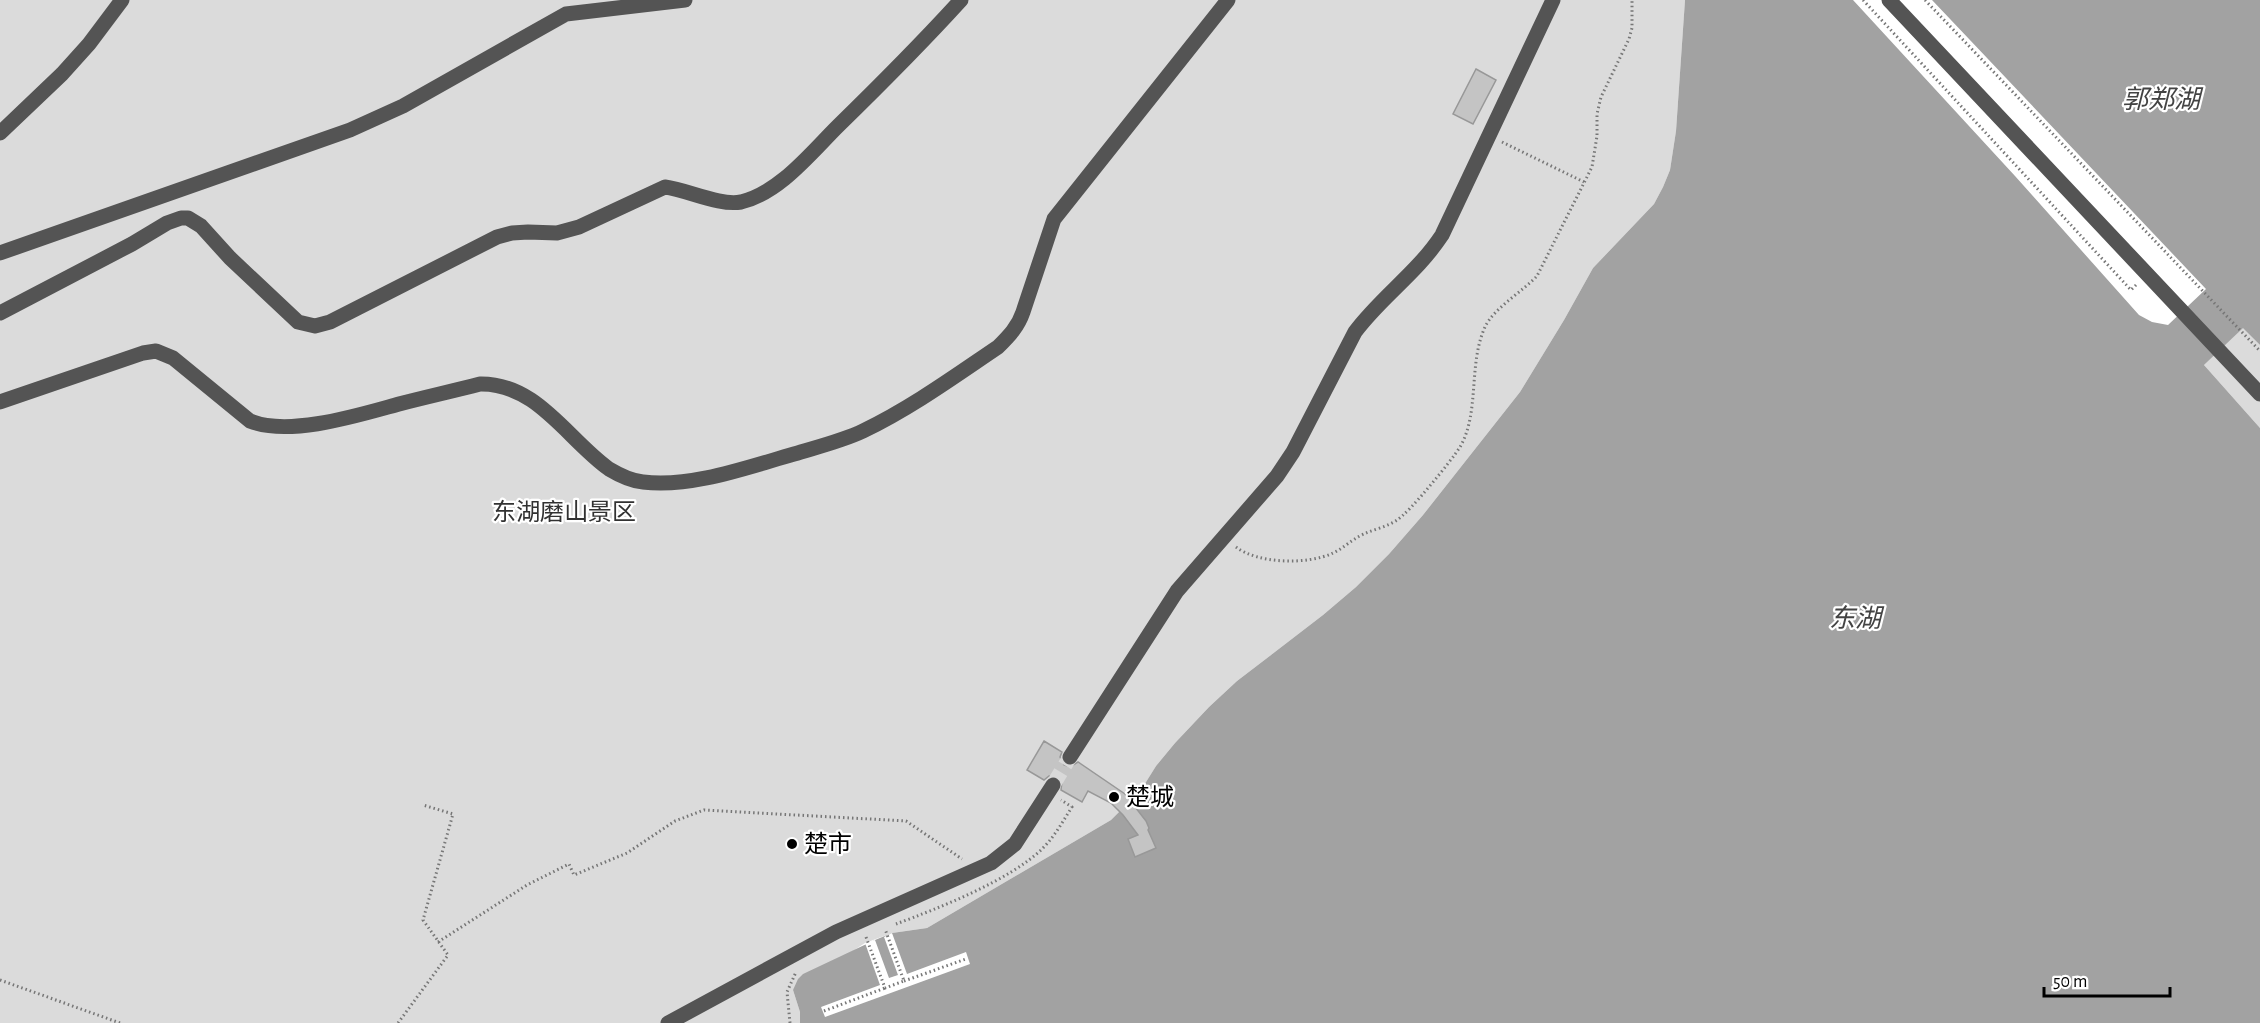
<svg xmlns="http://www.w3.org/2000/svg" width="2260" height="1023" viewBox="0 0 2260 1023" font-family="'Alegreya Sans','Noto Sans SC',sans-serif">
<style>
.green{fill:#dbdbdb}
.water{fill:#a2a2a2}
.pier{fill:#fff}
.building{fill:#c4c4c4;stroke:#989898;stroke-width:1.5}
.lines{fill:none;stroke-linecap:round;stroke-linejoin:round}
.minor-tunnel{stroke:#d9d9d9;stroke-width:15;stroke-dasharray:15 8;stroke-linecap:butt}
.path{stroke:#767676;stroke-width:3;stroke-dasharray:1.5 3;stroke-linecap:butt}
.minor{stroke:#545454;stroke-width:15}
.poi-dot{fill:#000;stroke:#fff;stroke-width:2}
.labels{text-anchor:middle;stroke-width:4.5;stroke-linejoin:round;paint-order:stroke}
.park-label{font-size:24px;fill:#323232;stroke:#fff}
.poi-label{font-size:24px;fill:#000;stroke:#fff;text-anchor:start}
.water-label{font-size:26px;font-style:italic;fill:#434343;stroke:#fff}
</style>
<rect width="100%" height="100%" fill="#fff"/>
<g class="green">
<polygon points="0,0 1685,0 1676,131 1670,170 1663,187 1654,204 1593,268 1564,320 1520,392 1423,515 1389,554 1356,587 1323,615 1237,681 1209,707 1175,743 1156,766 1141,790 1111,820 927,928 892,933 865,943 793,990 800,1012 800,1023 0,1023"/>
<polygon points="2243,327 2260,345 2260,428 2204,365"/>
</g>
<polygon class="water" points="1685,0 1853,0 2015,176 2139,315 2152,322 2168,325 2206,289 1932,0 2260,0 2260,345 2243,328 2204,365 2260,428 2260,1023 800,1023 800,1012 793,990 798,979 803,974 875,940 892,933 927,928 1111,820 1141,790 1156,766 1175,743 1209,707 1237,681 1323,615 1356,587 1389,554 1423,515 1520,392 1564,320 1593,268 1654,204 1663,187 1670,170 1676,131"/>
<polygon class="pier" points="892,933 907,974 966,952 970,964 825,1017 821,1007 880,985 865,943 875,940 889,978 898,975 884,937"/>
<g class="building">
<polygon points="1476,69 1496,80 1473,124 1453,114"/>
<polygon points="1044,741 1062,752 1060,757 1064,765 1070,767 1078,762 1125,794 1146,821 1149,828 1148,830 1156,848 1135,857 1128,839 1138,835 1123,815 1111,803 1088,791 1082,802 1061,790 1062,781 1058,777 1049,776 1044,780 1027,770"/>
</g>
<g class="lines">
<polyline class="minor-tunnel" points="1053,785 1070,757"/>
<g class="path">
<polyline points="1863,0 2131,290 2137,284"/>
<polyline points="1925,0 2260,351"/>
<polyline points="1502,142 1584,182"/>
<path d="M 1236,547 C 1258,564 1308,565 1333,553 C 1344,548 1352,539 1364,534 C 1374,529 1387,527 1397,520 C 1409,513 1452,460 1460,447 C 1480,413 1468,364 1485,327 C 1494,308 1522,292 1537,276 L 1592,167 L 1597,136 L 1597,114 L 1601,97 L 1629,39 L 1632,28 L 1632,0"/>
<path d="M 896,924 C 939,908 1011,880 1043,848 C 1055,836 1063,821 1072,807 L 1061,800"/>
<polyline points="866,937 885,988 904,981 885,929"/>
<polyline points="438,942 527,885 569,864 574,875 627,853 675,821 704,810 906,821 962,859"/>
<polyline points="0,980 120,1023"/>
<polyline points="904,981 966,959"/>
<polyline points="824,1011 885,988"/>
<polyline points="398,1023 448,955 423,920 453,814 423,805"/>
<polyline points="790,1023 787,992 796,972"/>
</g>
<g class="minor">
<polyline points="1889,0 2260,394"/>
<polyline points="0,133 62,74 89,44 122,0"/>
<polyline points="0,253 350,130 403,106 566,14 685,0"/>
<path d="M 0,313 L 132,244 L 167,223 L 181,218 L 188,218 L 201,226 L 230,258 L 298,322 L 315,326 L 330,322 L 497,237 L 512,233 L 528,232 L 557,233 L 579,227 L 665,187 C 688,190 719,206 741,202 C 779,193 810,154 837,127 C 879,86 921,44 961,0"/>
<path d="M 0,402 L 143,353 L 156,351 L 173,358 L 250,421 C 289,437 359,415 399,404 C 426,397 453,391 480,384 C 537,383 567,439 609,469 C 619,475 631,481 643,482 C 691,488 748,467 794,454 C 817,447 842,441 863,431 C 911,408 955,376 998,347 C 1009,336 1018,327 1023,312 L 1054,219 L 1228,0"/>
<path d="M 1070,757 L 1177,591 L 1277,476 L 1293,452 L 1355,332 C 1381,297 1417,273 1442,235 L 1553,0"/>
<polyline points="668,1023 836,932 991,863 1015,844 1053,785"/>
</g>
</g>
<g class="poi-dot">
<circle cx="1114" cy="797" r="6"/>
<circle cx="792" cy="844" r="6"/>
</g>
<g class="labels">
<g class="park-label">
<text x="564" y="520">东湖磨山景区</text>
</g>
<g class="poi-label">
<text x="1126" y="805">楚城</text>
<text x="804" y="852">楚市</text>
</g>
<g class="water-label">
<text x="2161" y="108">郭郑湖</text>
<text x="1855" y="627">东湖</text>
</g>
</g>
<path d="M2044 987v9h126v-9" fill="none" stroke="#000000" stroke-width="3"/>
<text x="2053" y="987" font-size="18" fill="#000000" stroke="#ffffff" stroke-width="4.5" paint-order="stroke">50 m</text>
</svg>
